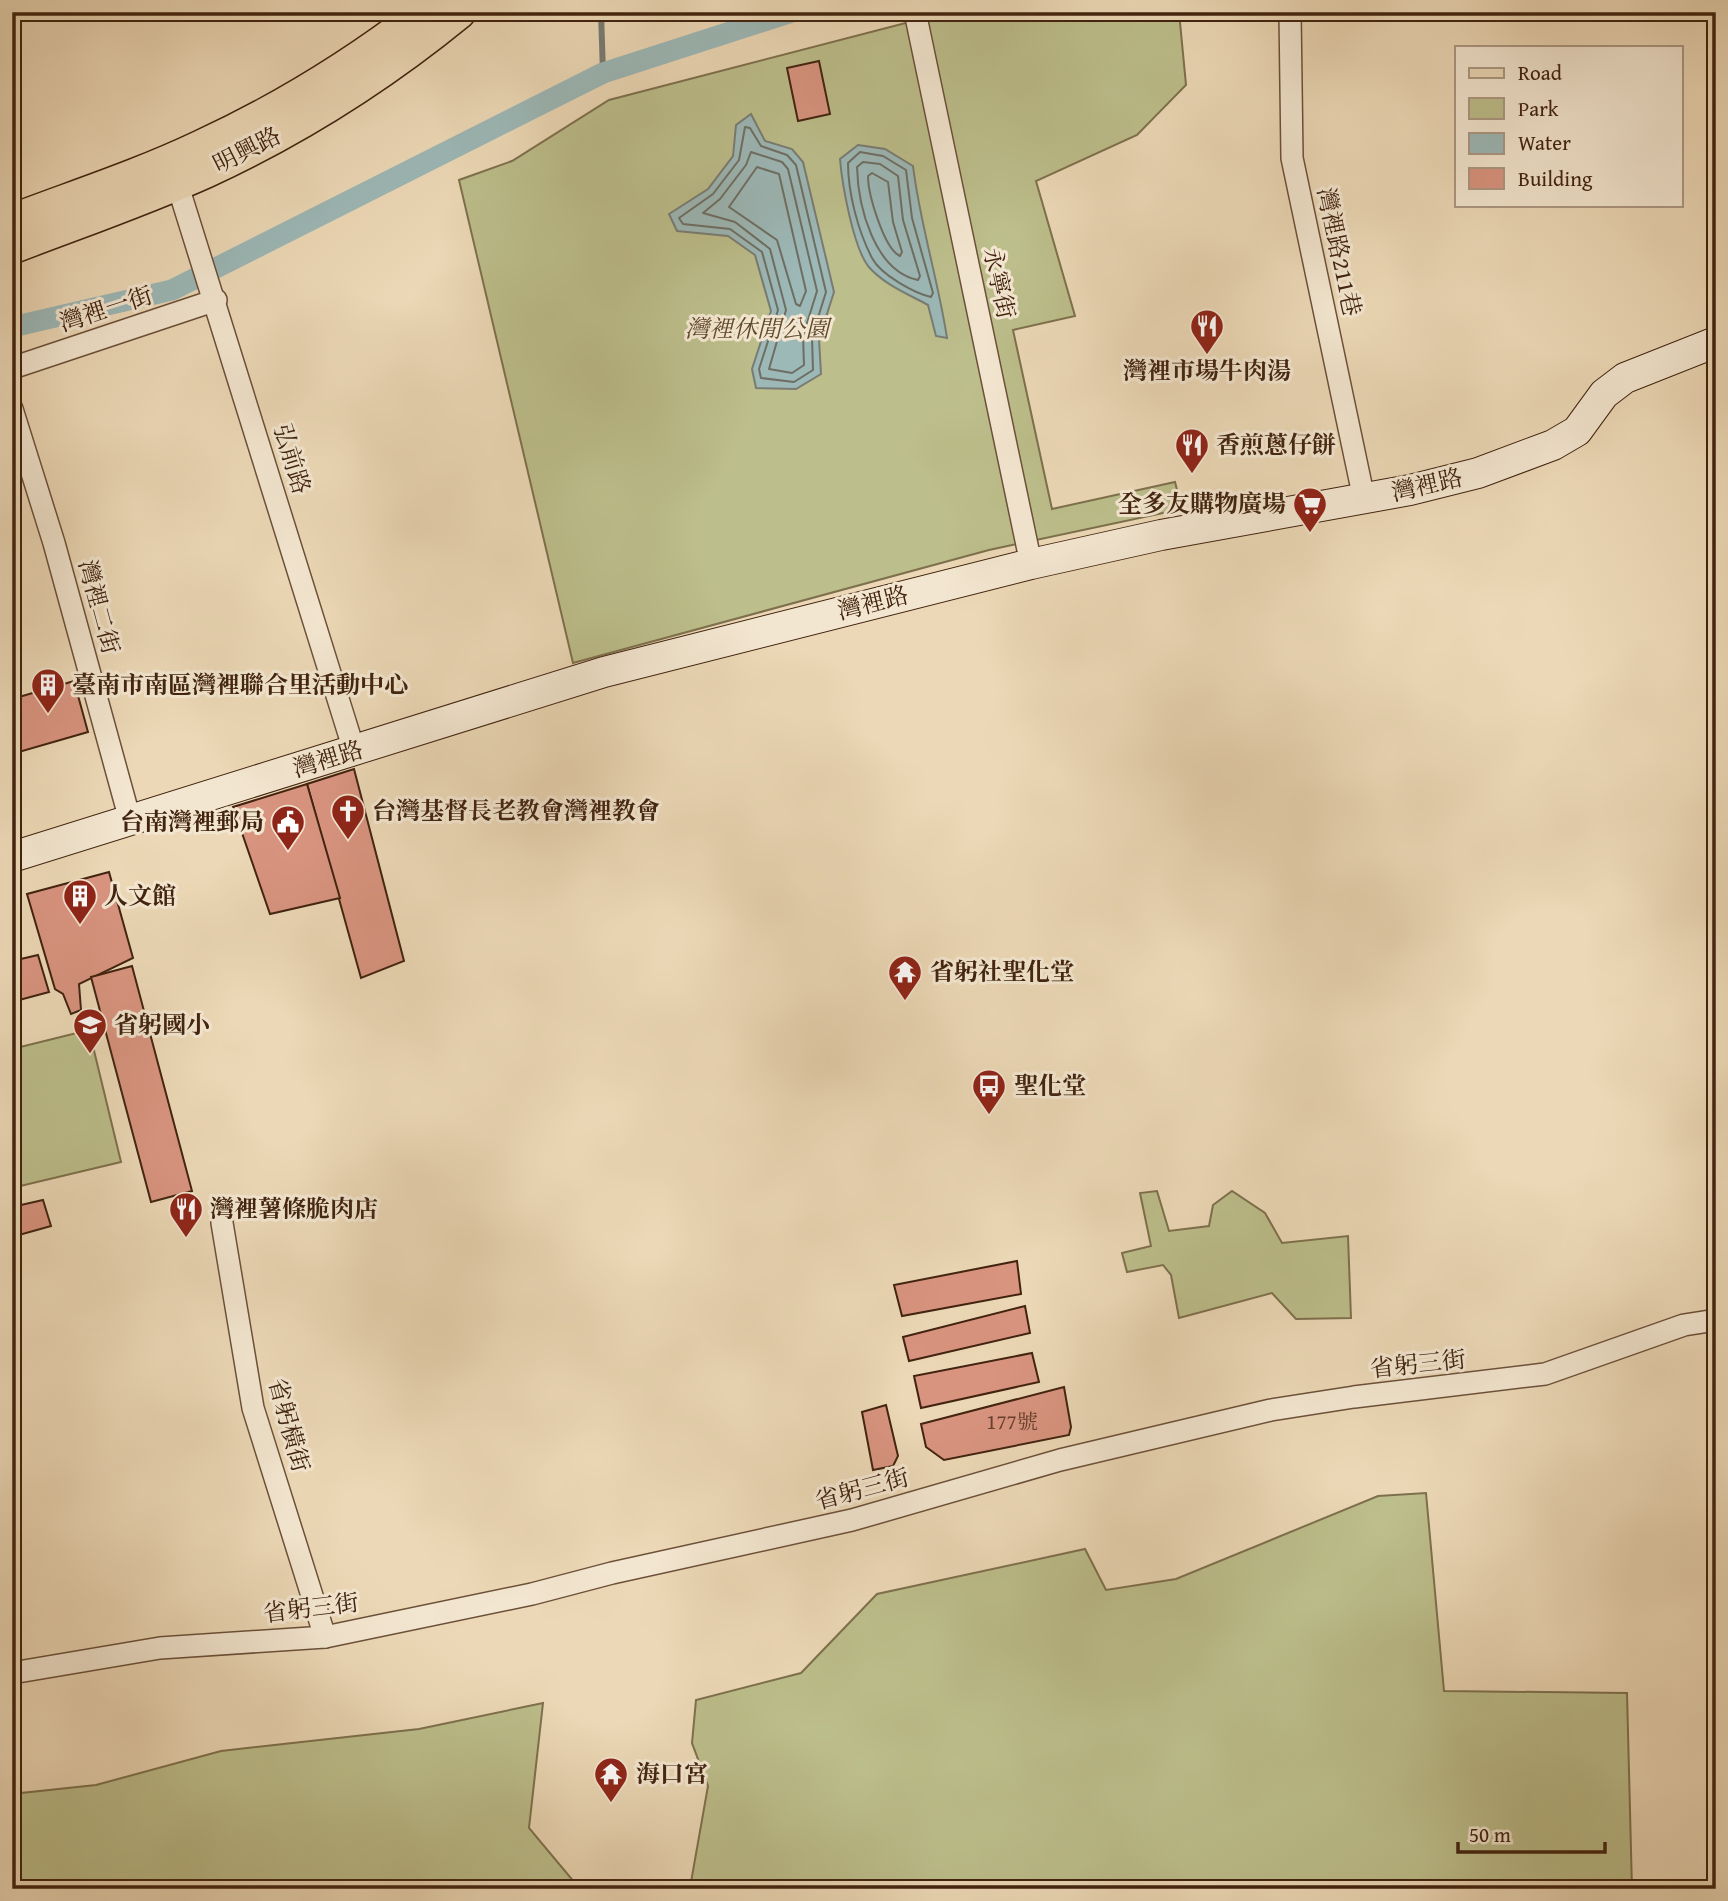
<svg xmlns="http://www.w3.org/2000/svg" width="1728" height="1901" viewBox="0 0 1728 1901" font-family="'Gentium Book Plus','Noto Serif TC',serif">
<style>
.green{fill:#bcbe8b;stroke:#7e704d;stroke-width:2}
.water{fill:#9cb8b7;stroke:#787c74;stroke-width:2}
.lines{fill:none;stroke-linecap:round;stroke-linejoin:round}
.shore{stroke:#6e6e63;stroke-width:2}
.stream{stroke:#787c74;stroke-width:6}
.canal{stroke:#9cb8b7;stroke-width:21}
.building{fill:#d99480;stroke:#41230f;stroke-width:2}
.street-casing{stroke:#6c5039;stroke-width:24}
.secondary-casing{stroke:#41230f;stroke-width:32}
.primary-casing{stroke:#41230f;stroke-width:36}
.street{stroke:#f3e6d0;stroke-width:21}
.secondary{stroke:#f3e6d0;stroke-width:30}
.primary{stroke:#ecd8b6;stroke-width:33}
.labels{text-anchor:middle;stroke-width:6;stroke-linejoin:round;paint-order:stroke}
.number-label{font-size:21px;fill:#673f2b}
.street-label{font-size:24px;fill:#41230f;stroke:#f3e6d0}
.park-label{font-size:24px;font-style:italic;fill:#604a2e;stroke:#f3e6d0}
.poi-label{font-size:24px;font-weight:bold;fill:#41230f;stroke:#f3e6d0;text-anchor:start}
</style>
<rect width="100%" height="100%" fill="#ecd8b6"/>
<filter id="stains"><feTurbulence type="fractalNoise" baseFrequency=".00286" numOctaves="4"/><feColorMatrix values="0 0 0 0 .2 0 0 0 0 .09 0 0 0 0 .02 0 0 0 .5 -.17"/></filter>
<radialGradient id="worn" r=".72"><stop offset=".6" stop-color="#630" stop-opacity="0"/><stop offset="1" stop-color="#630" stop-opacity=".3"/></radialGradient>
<g class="green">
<polygon points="948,12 1179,12 1186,85 1137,135 1036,181 1075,316 1013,330 1052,509 1175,482 1182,509 989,550 573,663 459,180 512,161 609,100"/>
<polygon points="89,1030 121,1162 12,1188 12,1049"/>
<polygon points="1157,1191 1169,1231 1209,1226 1213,1205 1232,1191 1265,1213 1282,1243 1348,1236 1351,1318 1296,1319 1272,1293 1179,1318 1171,1275 1163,1265 1127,1272 1122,1253 1151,1246 1140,1193"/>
<polygon points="1426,1493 1444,1691 1627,1693 1632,1889 695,1889 691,1882 708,1786 692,1743 696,1700 801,1673 877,1594 1085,1549 1106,1590 1176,1579 1378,1496"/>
<polygon points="543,1703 529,1828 580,1889 12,1889 12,1794 96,1785 221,1751 419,1729"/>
</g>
<g class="water">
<polygon points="751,114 765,141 792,149 803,162 834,292 819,339 821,374 796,389 756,388 752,369 771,311 755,255 728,236 677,231 669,214 708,189 733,156 736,125"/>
<path d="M 858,145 L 885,149 L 913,166 C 920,224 938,279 947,338 L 936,336 L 928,305 C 908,294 883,284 868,266 C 853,246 842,184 840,159 Z"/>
</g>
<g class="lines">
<g class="shore">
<polygon points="745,127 750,128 761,146 787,155 796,165 826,292 812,337 813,370 794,382 761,378 759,369 778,310 762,252 730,229 683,224 679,218 713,194 739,160"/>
<polygon points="751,152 782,162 788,169 817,291 803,336 804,365 792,373 769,369 786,310 770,249 735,222 703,213 720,199 746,165"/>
<path d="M 860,152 L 883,156 L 906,170 L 912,218 L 933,293 L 931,297 C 914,293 881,275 872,258 C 858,231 848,193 848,163 Z"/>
<path d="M 863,162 L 880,164 L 898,176 L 903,220 L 920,276 L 918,280 C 874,271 858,206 857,167 Z"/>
<polygon points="757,167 779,174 806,291 800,306 796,304 777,240 729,207"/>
<path d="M 872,173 L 888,182 L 893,222 L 902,252 L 900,256 C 884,249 868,194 868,176 Z"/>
</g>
<polyline class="stream" points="601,12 603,73"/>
<polyline class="canal" points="12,327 172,290 603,73 792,12"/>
</g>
<g class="building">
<polygon points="819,61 830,114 798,121 787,68"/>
<polygon points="74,681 88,732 12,754 12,699"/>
<polygon points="354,769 404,961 361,978 307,784"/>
<polygon points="307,784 340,898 270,914 233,807"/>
<polygon points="109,872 133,958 79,984 81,1010 71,1014 63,994 55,989 27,894"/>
<polygon points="38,955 49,992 12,1002 12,961"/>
<polygon points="132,966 192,1191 151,1202 91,977"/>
<polygon points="43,1200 51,1226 12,1237 12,1207"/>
<polygon points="1017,1261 1021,1294 902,1316 894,1285"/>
<polygon points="1025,1306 1030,1333 909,1361 903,1337"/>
<polygon points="1032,1353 1039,1382 921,1408 914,1376"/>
<polygon points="1064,1387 1071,1427 1069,1435 944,1460 926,1447 921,1424"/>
<polygon points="886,1405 898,1456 893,1466 873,1470 862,1412"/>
</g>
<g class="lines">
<g class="street-casing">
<g id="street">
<polyline points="915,12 1031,564"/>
<polyline points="1290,12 1292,158 1364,499"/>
<polyline points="177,183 354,750"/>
<polyline points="12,368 216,300"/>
<polyline points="12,409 54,543 130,820"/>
<polyline points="222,1223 253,1408 325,1637"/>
<polyline points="12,1673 160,1648 325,1637 532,1594 612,1573 852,1520 1060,1460 1271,1410 1354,1397 1545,1374 1684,1325 1716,1320"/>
</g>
</g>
<g class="secondary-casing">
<polyline id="secondary" points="12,857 604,672 1031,564 1161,535 1410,490 1478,473 1553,445 1577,431 1604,394 1625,378 1716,342"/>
</g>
<g class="primary-casing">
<g id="primary">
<path d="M 12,221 C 75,197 140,176 201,147 C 279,111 354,65 423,12"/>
<path d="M 12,247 C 77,222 144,199 206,171 C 297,129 382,75 459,12"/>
</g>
</g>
<use href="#street" class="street"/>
<use href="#secondary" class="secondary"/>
<use href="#primary" class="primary"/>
</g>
<defs>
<g id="restaurant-pin" transform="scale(1.75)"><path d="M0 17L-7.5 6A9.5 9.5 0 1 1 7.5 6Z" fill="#8f2418" stroke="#f3e6d0"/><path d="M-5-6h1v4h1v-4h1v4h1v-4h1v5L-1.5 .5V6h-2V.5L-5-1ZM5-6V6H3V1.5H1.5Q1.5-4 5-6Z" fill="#fff"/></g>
<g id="supermarket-pin" transform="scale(1.75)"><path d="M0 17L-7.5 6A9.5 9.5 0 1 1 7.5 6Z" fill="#8f2418" stroke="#f3e6d0"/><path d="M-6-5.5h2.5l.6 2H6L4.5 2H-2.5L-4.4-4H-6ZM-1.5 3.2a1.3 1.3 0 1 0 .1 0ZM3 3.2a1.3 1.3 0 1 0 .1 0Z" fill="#fff"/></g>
<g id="building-pin" transform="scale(1.75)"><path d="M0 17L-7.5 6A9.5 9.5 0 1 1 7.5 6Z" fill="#8f2418" stroke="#f3e6d0"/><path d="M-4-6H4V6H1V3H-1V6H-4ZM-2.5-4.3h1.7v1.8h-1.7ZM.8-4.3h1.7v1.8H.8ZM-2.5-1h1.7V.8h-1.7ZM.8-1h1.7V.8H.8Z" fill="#fff"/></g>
<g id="church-pin" transform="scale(1.75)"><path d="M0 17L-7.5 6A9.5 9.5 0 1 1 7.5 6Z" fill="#8f2418" stroke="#f3e6d0"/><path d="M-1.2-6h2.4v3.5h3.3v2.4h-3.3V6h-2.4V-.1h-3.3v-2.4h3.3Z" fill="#fff"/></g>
<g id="civic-pin" transform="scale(1.75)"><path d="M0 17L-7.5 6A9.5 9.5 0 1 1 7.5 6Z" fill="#8f2418" stroke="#f3e6d0"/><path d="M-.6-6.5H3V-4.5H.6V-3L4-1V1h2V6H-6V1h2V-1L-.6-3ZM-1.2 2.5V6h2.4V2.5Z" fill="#fff"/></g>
<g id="temple-pin" transform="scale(1.75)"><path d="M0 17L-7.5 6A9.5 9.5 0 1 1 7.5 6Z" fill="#8f2418" stroke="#f3e6d0"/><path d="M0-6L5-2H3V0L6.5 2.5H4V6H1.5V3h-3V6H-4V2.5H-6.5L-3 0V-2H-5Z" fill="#fff"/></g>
<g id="school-pin" transform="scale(1.75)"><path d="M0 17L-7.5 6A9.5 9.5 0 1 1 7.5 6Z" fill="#8f2418" stroke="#f3e6d0"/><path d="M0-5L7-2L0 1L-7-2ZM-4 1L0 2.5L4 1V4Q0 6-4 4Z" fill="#fff"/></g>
<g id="bus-pin" transform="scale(1.75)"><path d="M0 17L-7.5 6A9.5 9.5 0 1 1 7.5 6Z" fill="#8f2418" stroke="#f3e6d0"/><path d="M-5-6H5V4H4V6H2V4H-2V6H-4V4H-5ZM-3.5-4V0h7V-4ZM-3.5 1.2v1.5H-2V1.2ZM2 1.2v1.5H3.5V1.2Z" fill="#fff"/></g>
</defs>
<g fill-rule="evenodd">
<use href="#restaurant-pin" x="1207" y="326"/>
<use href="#restaurant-pin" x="1192" y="445"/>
<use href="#supermarket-pin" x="1310" y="504"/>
<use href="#building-pin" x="48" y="685"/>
<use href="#church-pin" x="348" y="811"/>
<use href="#civic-pin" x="288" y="822"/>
<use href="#building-pin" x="80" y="896"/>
<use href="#temple-pin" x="905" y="972"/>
<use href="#school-pin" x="90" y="1025"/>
<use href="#bus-pin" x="989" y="1086"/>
<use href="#restaurant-pin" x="186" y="1209"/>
<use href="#temple-pin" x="611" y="1774"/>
</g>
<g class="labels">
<g class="number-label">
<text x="1012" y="1429">177號</text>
</g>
<g class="street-label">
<text transform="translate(247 150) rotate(-27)" y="8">明興路</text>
<text transform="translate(1339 252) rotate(78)" y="8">灣裡路211巷</text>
<text transform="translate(999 283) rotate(78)" y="8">永寧街</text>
<text transform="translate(106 309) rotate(-18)" y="8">灣裡一街</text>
<text transform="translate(292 459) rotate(73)" y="8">弘前路</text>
<text transform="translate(1427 485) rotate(-13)" y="8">灣裡路</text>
<text transform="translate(873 603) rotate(-14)" y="8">灣裡路</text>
<text transform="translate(99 607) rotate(75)" y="8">灣裡二街</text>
<text transform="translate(328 759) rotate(-17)" y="8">灣裡路</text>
<text transform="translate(1418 1364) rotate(-6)" y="8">省躬三街</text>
<text transform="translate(289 1425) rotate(75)" y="8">省躬橫街</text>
<text transform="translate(862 1489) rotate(-15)" y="8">省躬三街</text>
<text transform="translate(311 1608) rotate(-7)" y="8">省躬三街</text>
</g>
<g class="park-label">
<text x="757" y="337">灣裡休閒公園</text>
</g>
<g class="poi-label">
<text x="1207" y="379" text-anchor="middle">灣裡市場牛肉湯</text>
<text x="1216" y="453">香煎蔥仔餅</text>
<text x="1286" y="512" text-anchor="end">全多友購物廣場</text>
<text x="72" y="693">臺南市南區灣裡聯合里活動中心</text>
<text x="372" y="819">台灣基督長老教會灣裡教會</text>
<text x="264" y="830" text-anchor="end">台南灣裡郵局</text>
<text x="104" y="904">人文館</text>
<text x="930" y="980">省躬社聖化堂</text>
<text x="114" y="1033">省躬國小</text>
<text x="1014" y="1094">聖化堂</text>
<text x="210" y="1217">灣裡薯條脆肉店</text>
<text x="636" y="1782">海口宮</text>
</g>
</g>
<rect width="1728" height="1901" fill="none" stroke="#ecd8b6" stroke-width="42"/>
<rect x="14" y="14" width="1700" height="1873" fill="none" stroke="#41230f" stroke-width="3.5"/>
<rect x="21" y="21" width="1686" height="1859" fill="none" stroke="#41230f" stroke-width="2"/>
<rect x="1455" y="46" width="228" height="161" fill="#f3e6d0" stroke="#ac9883" stroke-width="2"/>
<rect x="1469" y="68" width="35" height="10" fill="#ecd8b6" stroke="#ac9883" stroke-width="2"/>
<text x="1518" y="80" font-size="21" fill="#41230f">Road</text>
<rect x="1469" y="98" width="35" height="21" fill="#bcbe8b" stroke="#ac9883" stroke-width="2"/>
<text x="1518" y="116" font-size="21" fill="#41230f">Park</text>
<rect x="1469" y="133" width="35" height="21" fill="#9cb8b7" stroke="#ac9883" stroke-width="2"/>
<text x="1518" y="150" font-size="21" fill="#41230f">Water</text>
<rect x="1469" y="168" width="35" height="21" fill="#d99480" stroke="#ac9883" stroke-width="2"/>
<text x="1518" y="186" font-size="21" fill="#41230f">Building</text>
<path d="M1458 1842v10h147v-10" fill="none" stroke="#41230f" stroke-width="3.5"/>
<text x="1469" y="1842" font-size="21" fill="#41230f" stroke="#f3e6d0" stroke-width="5" paint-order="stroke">50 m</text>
<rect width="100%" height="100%" filter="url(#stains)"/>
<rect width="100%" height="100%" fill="url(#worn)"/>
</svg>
